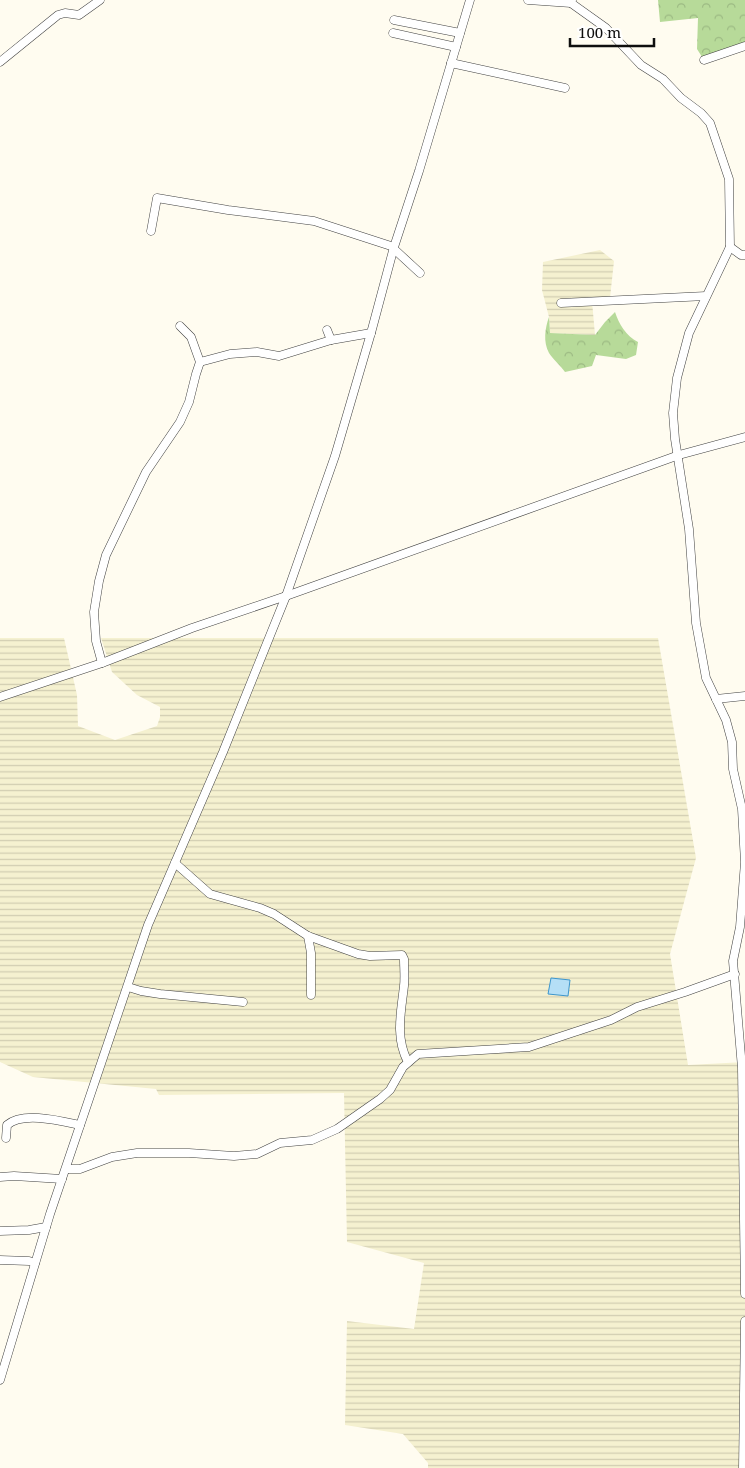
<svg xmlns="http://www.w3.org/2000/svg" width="745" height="1468" viewBox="0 0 745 1468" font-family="'Noto Serif',serif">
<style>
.farmland{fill:url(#farmland-rules)}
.forest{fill:url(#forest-crowns)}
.water{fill:#b5dff6;stroke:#3c96cd}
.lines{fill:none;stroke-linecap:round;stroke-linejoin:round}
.minor-casing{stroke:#414141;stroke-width:9}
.minor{stroke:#fff;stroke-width:8}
</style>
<defs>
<pattern id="farmland-rules" width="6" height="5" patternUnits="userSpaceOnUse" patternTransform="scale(1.25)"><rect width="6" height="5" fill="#f5f1d0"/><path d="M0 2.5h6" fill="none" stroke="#d1cdb1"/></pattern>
<pattern id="forest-crowns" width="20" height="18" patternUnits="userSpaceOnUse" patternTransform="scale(1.25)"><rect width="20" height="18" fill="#b7da99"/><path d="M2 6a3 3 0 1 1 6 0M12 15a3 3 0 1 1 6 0" fill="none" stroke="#9cba83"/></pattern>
</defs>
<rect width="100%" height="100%" fill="#fffcf0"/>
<g class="farmland">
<polygon points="600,250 614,261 610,298 592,301 595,335 550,333 549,317 542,290 543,262"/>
<polygon points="0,638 64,638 77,695 78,726 115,740 157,726 160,717 160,707 137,695 112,672 101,638 658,638 696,858 670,954 688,1065 745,1062 745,1468 428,1468 428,1463 403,1434 345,1425 347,1321 414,1329 424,1263 347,1242 344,1093 159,1095 156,1089 33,1077 0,1062"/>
</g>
<g class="forest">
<polygon points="658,0 745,0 745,46 704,60 697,49 698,18 660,22"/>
<path d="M 615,312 C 619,324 626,336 638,342 L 636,355 L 626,359 L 596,355 L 592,366 L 565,372 C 561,366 552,358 549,353 C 543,342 545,328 549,317 L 550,333 L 595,335 L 605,322 Z"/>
</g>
<polygon class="water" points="551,978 570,980 568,996 548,994"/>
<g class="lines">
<g class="minor-casing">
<g id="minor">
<polyline points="528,0 571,3"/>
<polyline points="572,0 571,3 606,28 641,65 663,79 681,98 701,113 710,123 729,179 730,247 689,333 677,378 673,413 675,439 689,529 696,623 706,678 726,720 732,742 733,769 742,809 745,862 740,927 733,961 742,1068 745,1294"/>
<polyline points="394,20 460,33"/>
<polyline points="393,33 456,47"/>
<polyline points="704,60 745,46"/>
<polyline points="0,62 58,15 65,13 79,15 100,0"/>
<polyline points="451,63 565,88"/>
<polyline points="151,231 157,198 228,210 314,221 394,247"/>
<polyline points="730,247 741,255 745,255"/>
<polyline points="394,249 420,273"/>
<polyline points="561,303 706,296"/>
<polyline points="180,326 191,337 200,362"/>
<polyline points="327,330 331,340"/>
<polyline points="102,663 96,641 94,612 99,581 106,555 146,472 180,422 189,402 196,374 200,362 230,354 257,352 279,356 331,340 371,333"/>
<polyline points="0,697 102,663 192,628 286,596 679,455 745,437"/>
<polyline points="716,699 745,696"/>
<path d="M 175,863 L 210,894 L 260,908 L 274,914 L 308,936 L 358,954 L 370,956 L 402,955 L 404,959 C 404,968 405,977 404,986 C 401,1012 395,1038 408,1062"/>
<polyline points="308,936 311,953 311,995"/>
<polyline points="128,987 141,991 160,994 243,1002"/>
<path d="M 6,1138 L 7,1125 C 23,1111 61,1121 80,1125"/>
<polyline points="66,1169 80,1169 112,1157 137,1153 189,1153 234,1156 257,1154 280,1143 312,1140 337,1129 380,1099 390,1090 403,1067 418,1054 529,1047 611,1020 637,1007 685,992 735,974"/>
<polyline points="0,1177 14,1176 62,1179"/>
<polyline points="0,1231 29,1230 46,1227"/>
<polyline points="0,1260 29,1261 35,1263"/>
<polyline points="0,1380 50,1214 148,925 223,752 286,596 335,456 371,333 394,247 419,171 470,0"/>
<polyline points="743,1468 745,1321"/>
</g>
</g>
<use href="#minor" class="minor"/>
</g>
<path d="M570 38v8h84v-8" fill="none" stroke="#0e0e0e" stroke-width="2.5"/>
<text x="578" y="38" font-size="15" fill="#0e0e0e" stroke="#ffffff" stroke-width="4" paint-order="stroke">100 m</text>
</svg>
